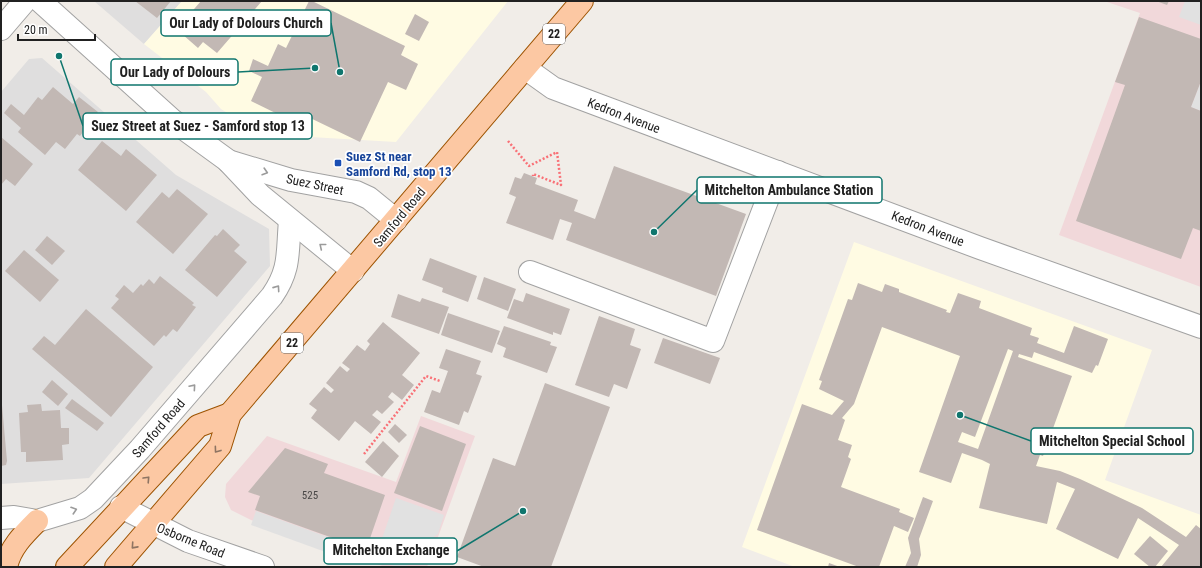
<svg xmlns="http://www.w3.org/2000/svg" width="1202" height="568" viewBox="0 0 1202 568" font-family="'Roboto Condensed',sans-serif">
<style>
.residential{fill:#dfdede}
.commercial{fill:#f1d8da}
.education{fill:#fffbe3}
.parking{fill:#e1e1e1}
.building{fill:#c2b8b4;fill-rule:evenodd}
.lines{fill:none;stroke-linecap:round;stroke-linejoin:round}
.minor-casing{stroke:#a2a2a2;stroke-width:24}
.major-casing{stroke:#9d5301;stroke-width:24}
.path{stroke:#f97177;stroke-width:2.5;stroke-dasharray:2 2;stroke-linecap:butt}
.minor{stroke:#fff;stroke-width:22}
.major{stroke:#fcc8a3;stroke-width:22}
.oneway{stroke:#9b9b9b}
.oneway2{stroke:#8e7462}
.transit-dot{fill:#1a4fb4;stroke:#fff;stroke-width:1.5}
.labels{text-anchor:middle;stroke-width:3.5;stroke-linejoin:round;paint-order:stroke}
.number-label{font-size:11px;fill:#494746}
.shield{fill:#fff;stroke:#646464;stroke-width:1}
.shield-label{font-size:12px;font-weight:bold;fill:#212121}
.street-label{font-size:13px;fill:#212121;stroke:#fff}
.transit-label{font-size:13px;font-weight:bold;fill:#164399;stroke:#fff;text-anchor:start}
.leader{fill:none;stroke:#0f766e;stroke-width:1.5}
.callout-dot{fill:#0f766e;stroke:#fff;stroke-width:1.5}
.callout{fill:#fff;stroke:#0f766e;stroke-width:1.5}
.callout-label{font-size:14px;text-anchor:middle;font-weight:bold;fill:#212121}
</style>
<rect width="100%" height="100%" fill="#f1ede8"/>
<g class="residential">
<polygon points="94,1 182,1 144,44"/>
<polygon points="42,58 176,175 269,229 270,266 89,478 1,484 1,92 29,59"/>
</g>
<g class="commercial">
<polygon points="1104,1 1201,1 1201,287 1059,235 1140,13"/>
<polygon points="421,416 475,436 427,567 385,567 251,520 231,510 225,497 226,484 267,436 396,482"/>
</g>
<g class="education">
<polygon points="182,1 508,1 396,142 293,136 247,125 221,109 206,92 144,44"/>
<polygon points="854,242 1152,350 1105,480 1201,515 1201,567 795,567 742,547"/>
</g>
<g class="parking">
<polygon points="1185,1 1201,1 1201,25 1179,17"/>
<polygon points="1201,81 1201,111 1191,107"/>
<polygon points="396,498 444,515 438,534 412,553 407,567 397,567 375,559"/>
<polygon points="256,511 358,548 353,562 251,525"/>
</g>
<g class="building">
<polygon points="135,1 171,1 157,18"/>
<polygon points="201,1 262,1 217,53 203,42 198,48 182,34 188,27 182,23"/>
<polygon points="309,1 312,1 405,46 401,55 418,64 406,90 388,82 360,142 304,115 300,125 251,101 262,77 249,71 253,59 268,66 278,44 286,48"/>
<polygon points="1156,1 1169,1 1167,5"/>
<polygon points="415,14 429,22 419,41 405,34"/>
<polygon points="1139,17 1201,39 1201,81 1191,107 1201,111 1201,231 1193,228 1181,259 1076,221 1125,85 1115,82"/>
<polygon points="53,87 73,104 79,97 98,112 80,136 77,134 65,149 56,142 45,155 18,132 21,128 4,113 11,104 24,115 38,97 42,100"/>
<polygon points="1,137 33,164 15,186 6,179 1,185"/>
<polygon points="102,141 121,156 126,149 157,175 126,211 78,170"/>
<polygon points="614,166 746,214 716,296 566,240 572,223 560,219 553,240 506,223 516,197 509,194 515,177 521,179 524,173 537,178 535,184 578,200 574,211 595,219"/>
<polygon points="177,189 208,214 173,254 136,222 162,192 169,198"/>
<polygon points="223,229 240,245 234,251 247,262 217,297 185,270 215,235 217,236"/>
<polygon points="47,236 65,251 52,265 35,250"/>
<polygon points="24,250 59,280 40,302 5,271"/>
<polygon points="430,258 477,276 468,302 442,292 443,288 422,280"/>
<polygon points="160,276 194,303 192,305 196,307 177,332 173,329 166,337 164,335 154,346 111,308 119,299 115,296 124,285 133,293 141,284 143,286 149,279 154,284"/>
<polygon points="484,277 516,289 508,311 477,299"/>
<path d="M 858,283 L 882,292 L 885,284 L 899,289 L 899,292 L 947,310 L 946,312 L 950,313 L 958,293 L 981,301 L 979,308 L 1032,328 L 1030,335 L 1039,338 L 1037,343 L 1064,353 L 1074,326 L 1108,339 L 1098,366 L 1096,365 L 1092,373 L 1034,352 L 1032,358 L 1019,354 L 1018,357 L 1072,376 L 1043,456 L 1040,455 L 1036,466 L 1060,471 L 1080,479 L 1142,508 L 1186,537 L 1196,525 L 1201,529 L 1201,567 L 1161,567 L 1179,545 L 1138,518 L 1118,559 L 1056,529 L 1075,489 L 1057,482 L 1047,524 L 979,508 L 990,464 L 982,460 L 962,453 L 951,483 L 919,472 L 960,356 L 882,327 L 854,404 L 842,418 L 845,420 L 838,440 L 852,445 L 848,457 L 851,459 L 841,487 L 900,509 L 899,512 L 914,518 L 908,532 L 894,526 L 879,567 L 859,567 L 757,530 L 802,404 L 832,415 L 844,401 L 819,389 L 822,381 L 819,380 L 848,299 L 852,300 ZM 1008,349 L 1013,351 L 978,449 L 958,442 L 962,432 L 975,437 Z"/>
<polygon points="526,293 570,309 561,335 553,332 553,335 507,318 514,299 523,302"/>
<polygon points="398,294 420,302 422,298 449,307 439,334 391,317"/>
<polygon points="86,309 153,367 111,417 32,349 44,336 55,345"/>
<polygon points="448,313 500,331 492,353 441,335"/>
<polygon points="599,316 635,329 630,345 641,349 627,389 614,384 609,397 575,385"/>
<polygon points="383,322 420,353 402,375 414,385 402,400 392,392 388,397 394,402 382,414 377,410 372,415 381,422 371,434 355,421 339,441 311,418 317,410 309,404 324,387 331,393 334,390 326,383 340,366 347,372 350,369 342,363 357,345 365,351 370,344 367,341"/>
<polygon points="504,326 551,342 550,345 557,347 547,373 503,357 506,348 497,344"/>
<polygon points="663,338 720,358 710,384 654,363"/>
<polygon points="446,349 481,361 476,374 482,376 468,413 464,411 459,425 424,412 432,390 440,393 448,371 439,368"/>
<polygon points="52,380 68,394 58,406 42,392"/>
<polygon points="545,383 610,407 551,567 484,567 457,557 493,458 515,466"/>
<polygon points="1,394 7,461 6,465 1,466"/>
<polygon points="72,399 104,423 97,431 65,408"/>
<polygon points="41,404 42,411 60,410 61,428 69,428 69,444 62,445 63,460 26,462 26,452 21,452 19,413 28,412 27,405"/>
<polygon points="395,424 407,435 399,443 388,432"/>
<polygon points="420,426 466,444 442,511 394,493"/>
<polygon points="383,441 399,456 382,477 365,462"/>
<polygon points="285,448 328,464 324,473 385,495 366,550 255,510 260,496 248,492"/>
<polygon points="923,497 933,501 919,539 921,555 917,567 905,567 911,553 908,538"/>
<polygon points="1150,536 1168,551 1155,567 1150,567 1134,554"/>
<polygon points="829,563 840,567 828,567"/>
</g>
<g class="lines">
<g class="minor-casing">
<g id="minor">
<polyline points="40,1 172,120 227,160 260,195 353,271"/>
<polyline points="1,29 25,1"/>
<polyline points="525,68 553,88 980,248 1201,327"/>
<polyline points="228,161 291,180 356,192 369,198 396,220"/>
<polyline points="530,272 713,341 778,172"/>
<polyline points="121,507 188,541 263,567"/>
<path d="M 1,518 L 14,517 L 37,521 L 80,508 L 93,499 L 140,449 L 272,296 C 291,269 287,252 290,221"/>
</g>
</g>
<g class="major-casing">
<g id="major">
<path d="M 6,567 C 10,548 23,535 37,521"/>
<polyline points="67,567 198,426 230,414"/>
<polyline points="116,567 220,446 230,414 582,1"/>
</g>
</g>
<g class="path">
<polyline points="508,141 529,166 557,152 561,185 533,174 533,176"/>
<polyline points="364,454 426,376 440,381"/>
</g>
<use href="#minor" class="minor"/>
<use href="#major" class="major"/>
</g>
<defs><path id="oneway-chevron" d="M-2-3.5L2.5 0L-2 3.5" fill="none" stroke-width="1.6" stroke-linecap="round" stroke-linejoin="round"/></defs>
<g class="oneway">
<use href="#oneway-chevron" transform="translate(265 172) rotate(17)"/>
<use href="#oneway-chevron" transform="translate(322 246) rotate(-141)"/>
<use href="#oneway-chevron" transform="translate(277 288) rotate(-55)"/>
<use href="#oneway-chevron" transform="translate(193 387) rotate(-49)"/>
<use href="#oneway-chevron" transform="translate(74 510) rotate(-18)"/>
</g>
<g class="oneway2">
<use href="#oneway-chevron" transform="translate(217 450) rotate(126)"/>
<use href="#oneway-chevron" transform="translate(147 479) rotate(-47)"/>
<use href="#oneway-chevron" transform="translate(134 546) rotate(132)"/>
</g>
<rect class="transit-dot" x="334" y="159" width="8" height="8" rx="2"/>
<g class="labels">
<g class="number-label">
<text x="310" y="499">525</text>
</g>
<g class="shield">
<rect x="543" y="24" width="22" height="20" rx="3"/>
<rect x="281" y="333" width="22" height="20" rx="3"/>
</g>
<g class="shield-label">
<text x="554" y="38">22</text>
<text x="292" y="347">22</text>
</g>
<g class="street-label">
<text transform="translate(624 115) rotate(21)" y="5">Kedron Avenue</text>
<text transform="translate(315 184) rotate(12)" y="5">Suez Street</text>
<text transform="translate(399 217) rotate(-50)" y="5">Samford Road</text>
<text transform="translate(928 228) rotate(21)" y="5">Kedron Avenue</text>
<text transform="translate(158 428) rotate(-49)" y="5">Samford Road</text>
<text transform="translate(191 540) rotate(22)" y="5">Osborne Road</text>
</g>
<g class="transit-label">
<text x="346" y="161">Suez St near<tspan x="346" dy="15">Samford Rd, stop 13</tspan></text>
</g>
</g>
<path class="leader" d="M340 72L331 23M315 68L238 72M59 56L83 126M654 232L697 190M960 415L1031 441M523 511L457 551"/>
<g class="callout-dot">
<circle cx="340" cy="72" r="4"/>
<circle cx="315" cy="68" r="4"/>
<circle cx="59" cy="56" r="4"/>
<circle cx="654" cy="232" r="4"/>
<circle cx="960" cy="415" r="4"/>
<circle cx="523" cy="511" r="4"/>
</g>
<g class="callout">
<rect x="161" y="10" width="170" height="26" rx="4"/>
<rect x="111" y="59" width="127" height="26" rx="4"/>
<rect x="83" y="113" width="229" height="26" rx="4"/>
<rect x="697" y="177" width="185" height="26" rx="4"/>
<rect x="1031" y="428" width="162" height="26" rx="4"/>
<rect x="324" y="538" width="133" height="26" rx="4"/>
</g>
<g class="callout-label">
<text x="246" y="28">Our Lady of Dolours Church</text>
<text x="175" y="77">Our Lady of Dolours</text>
<text x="198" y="131">Suez Street at Suez - Samford stop 13</text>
<text x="789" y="195">Mitchelton Ambulance Station</text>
<text x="1112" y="446">Mitchelton Special School</text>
<text x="391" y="555">Mitchelton Exchange</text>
</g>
<rect width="1202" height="568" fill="none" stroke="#212121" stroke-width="4"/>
<path d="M18 34v6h77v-6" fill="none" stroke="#212121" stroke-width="2"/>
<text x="24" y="34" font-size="12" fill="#212121" stroke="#ffffff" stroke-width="3" paint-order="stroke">20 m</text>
</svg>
